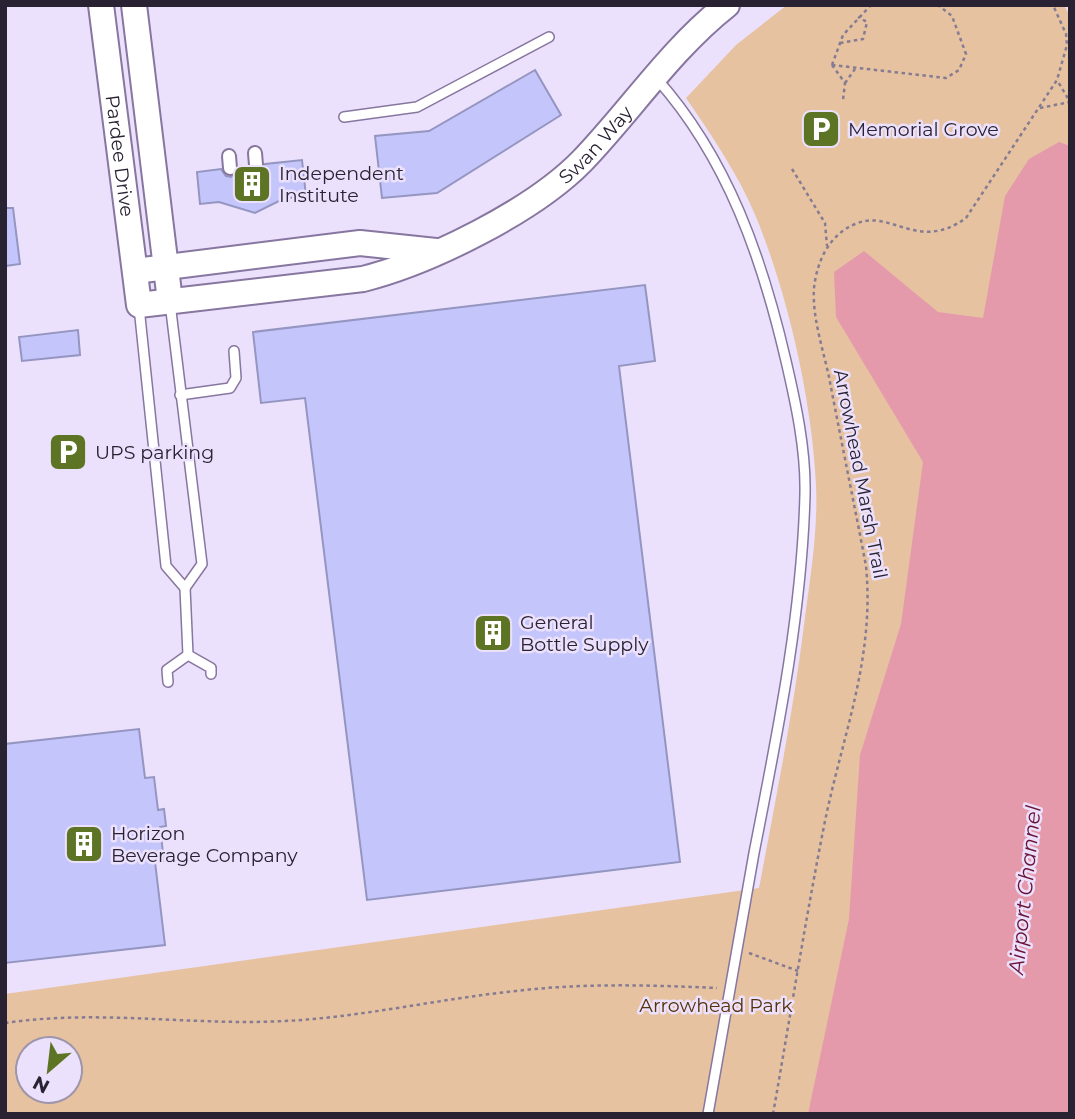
<svg xmlns="http://www.w3.org/2000/svg" width="1075" height="1119" viewBox="0 0 1075 1119" font-family="Montserrat,sans-serif">
<style>
.green{fill:#e6c2a1;fill-rule:evenodd}
.water{fill:#e59aac}
.building{fill:#c4c6fb;stroke:#9495c0;stroke-width:2}
.lines{fill:none;stroke-linecap:round;stroke-linejoin:round}
.service-casing{stroke:#87769f;stroke-width:12}
.pedestrian-casing{stroke:#87769f;stroke-width:16}
.secondary-casing{stroke:#87769f;stroke-width:28}
.path{stroke:#857c91;stroke-width:2.5;stroke-dasharray:3.5 3.5;stroke-linecap:butt}
.service{stroke:#fff;stroke-width:9}
.pedestrian{stroke:#fff;stroke-width:12}
.secondary{stroke:#fff;stroke-width:24}
.labels{text-anchor:middle;stroke-width:5;stroke-linejoin:round;paint-order:stroke}
.poi-label{font-size:19px;fill:#292232;stroke:#ece1fc;text-anchor:start}
.street-label{font-size:19px;fill:#292232;stroke:#ece1fc}
.park-label{font-size:19px;fill:#563209;stroke:#ece1fc}
.water-label{font-size:21px;font-style:italic;fill:#691133;stroke:#ece1fc}
</style>
<rect width="100%" height="100%" fill="#ece1fc"/>
<path class="green" d="M 787,5 L 1064,5 L 1070,16 L 1070,1114 L 5,1114 L 5,994 L 759,888 C 776,798 794,708 805,617 C 811,573 818,529 816,485 C 812,400 788,295 756,217 C 738,174 712,136 686,98 L 736,45 ZM 28,1049 L 70,1049 L 70,1091 L 28,1091 Z"/>
<polygon class="water" points="1059,142 1070,146 1070,1114 808,1114 849,919 860,755 901,624 923,462 836,317 834,272 864,251 938,312 983,318 1005,196 1029,159"/>
<g class="building">
<polygon points="535,70 561,115 437,193 382,198 375,136 429,131"/>
<polygon points="302,160 306,196 283,199 255,213 219,202 200,204 197,172 221,169 226,176 231,177 239,167 247,166 252,173 257,174 265,164"/>
<polygon points="5,208 13,208 20,264 5,266"/>
<polygon points="645,285 655,361 619,366 680,862 367,900 305,398 261,403 253,332"/>
<polygon points="78,330 80,355 22,361 19,337"/>
<polygon points="139,729 145,778 154,777 158,810 164,809 166,826 160,827 164,861 155,862 165,945 5,963 5,744"/>
</g>
<g class="lines">
<g class="service-casing">
<g id="service">
<path d="M 657,79 C 728,159 762,258 786,361 C 796,404 806,450 805,494 C 802,615 777,735 754,853 C 738,940 723,1027 708,1114"/>
<polyline points="344,117 417,107 549,37"/>
<polyline points="139,307 166,566 185,588 202,564 170,303"/>
<polyline points="180,395 230,388 236,378 234,351"/>
<polyline points="185,588 188,655"/>
<polyline points="168,682 167,670 188,655 211,668 211,674"/>
</g>
</g>
<g class="pedestrian-casing">
<g id="pedestrian">
<polyline points="255,153 256,165"/>
<polyline points="229,156 230,168"/>
</g>
</g>
<g class="secondary-casing">
<g id="secondary">
<path id="s1" d="M 101,5 L 139,305 L 363,279 C 430,262 533,211 582,161 C 631,110 671,49 727,5"/>
<polyline points="134,5 170,301"/>
<polyline points="135,271 360,243 436,251"/>
</g>
</g>
<g class="path">
<polyline points="840,43 863,39 867,22 858,17"/>
<polyline points="832,65 946,78 959,70 966,54 952,16 938,5"/>
<polyline points="832,65 843,35 871,5"/>
<polyline points="832,65 845,83 843,100"/>
<polyline points="845,83 855,69"/>
<polyline points="1040,108 1070,102 1057,80"/>
<polyline points="792,169 825,223 827,246"/>
<polyline points="749,953 798,971"/>
<path d="M 5,1023 C 99,1009 191,1026 285,1021 C 363,1017 438,999 516,991 C 583,983 649,985 717,988"/>
<path d="M 773,1114 C 790,1018 805,922 824,826 C 842,736 875,659 866,566 C 854,503 841,440 829,377 C 823,349 812,317 814,288 C 817,261 829,235 855,224 C 891,208 917,253 966,218 L 1057,80 L 1067,45 L 1066,34 L 1053,5"/>
</g>
<use href="#service" class="service"/>
<use href="#pedestrian" class="pedestrian"/>
<use href="#secondary" class="secondary"/>
</g>
<defs>
<g id="parking-square" transform="scale(2.0125)"><rect x="-9" y="-9" width="18" height="18" rx="4" fill="#5d7425" stroke="#ece1fc"/><path d="M-3.5-5.5H1a3.5 3.5 0 0 1 0 7H-1V5.5H-3.5ZM-1-3.4V-.6H.8a1.4 1.4 0 0 0 0-2.8Z" fill="#fff"/></g>
<g id="building-square" transform="scale(2.0125)"><rect x="-9" y="-9" width="18" height="18" rx="4" fill="#5d7425" stroke="#ece1fc"/><path d="M-4-6H4V6H1V3H-1V6H-4ZM-2.5-4.3h1.7v1.8h-1.7ZM.8-4.3h1.7v1.8H.8ZM-2.5-1h1.7V.8h-1.7ZM.8-1h1.7V.8H.8Z" fill="#fff"/></g>
</defs>
<g fill-rule="evenodd">
<use href="#parking-square" x="821" y="129"/>
<use href="#building-square" x="252" y="184"/>
<use href="#parking-square" x="68" y="452"/>
<use href="#building-square" x="493" y="633"/>
<use href="#building-square" x="84" y="844"/>
</g>
<g class="labels">
<g class="poi-label">
<text x="848" y="136">Memorial Grove</text>
<text x="279" y="180">Independent<tspan x="279" dy="22">Institute</tspan></text>
<text x="95" y="459">UPS parking</text>
<text x="520" y="629">General<tspan x="520" dy="22">Bottle Supply</tspan></text>
<text x="111" y="840">Horizon<tspan x="111" dy="22">Beverage Company</tspan></text>
</g>
<g class="street-label">
<text dy="7" stroke="none"><textPath href="#s1" startOffset="800">Swan Way</textPath></text>
<text dy="7" stroke="none"><textPath href="#s1" startOffset="152">Pardee Drive</textPath></text>
<text transform="translate(861 474) rotate(79)" y="7">Arrowhead Marsh Trail</text>
</g>
<g class="park-label">
<text x="716" y="1012">Arrowhead Park</text>
</g>
<g class="water-label">
<text transform="translate(1025 890) rotate(-84)" y="7">Airport Channel</text>
</g>
</g>
<rect width="1075" height="1119" fill="none" stroke="#292232" stroke-width="14"/>
<g transform="translate(49 1070) rotate(208)"><circle r="33" fill="#ece1fc" stroke="#9e95ab" stroke-width="2"/>
<path d="M0-5L12 26L0 18L-12 26Z" fill="#5d7425"/>
<text y="-10" font-size="19" font-weight="bold" text-anchor="middle" fill="#292232">N</text>
</g>
</svg>
